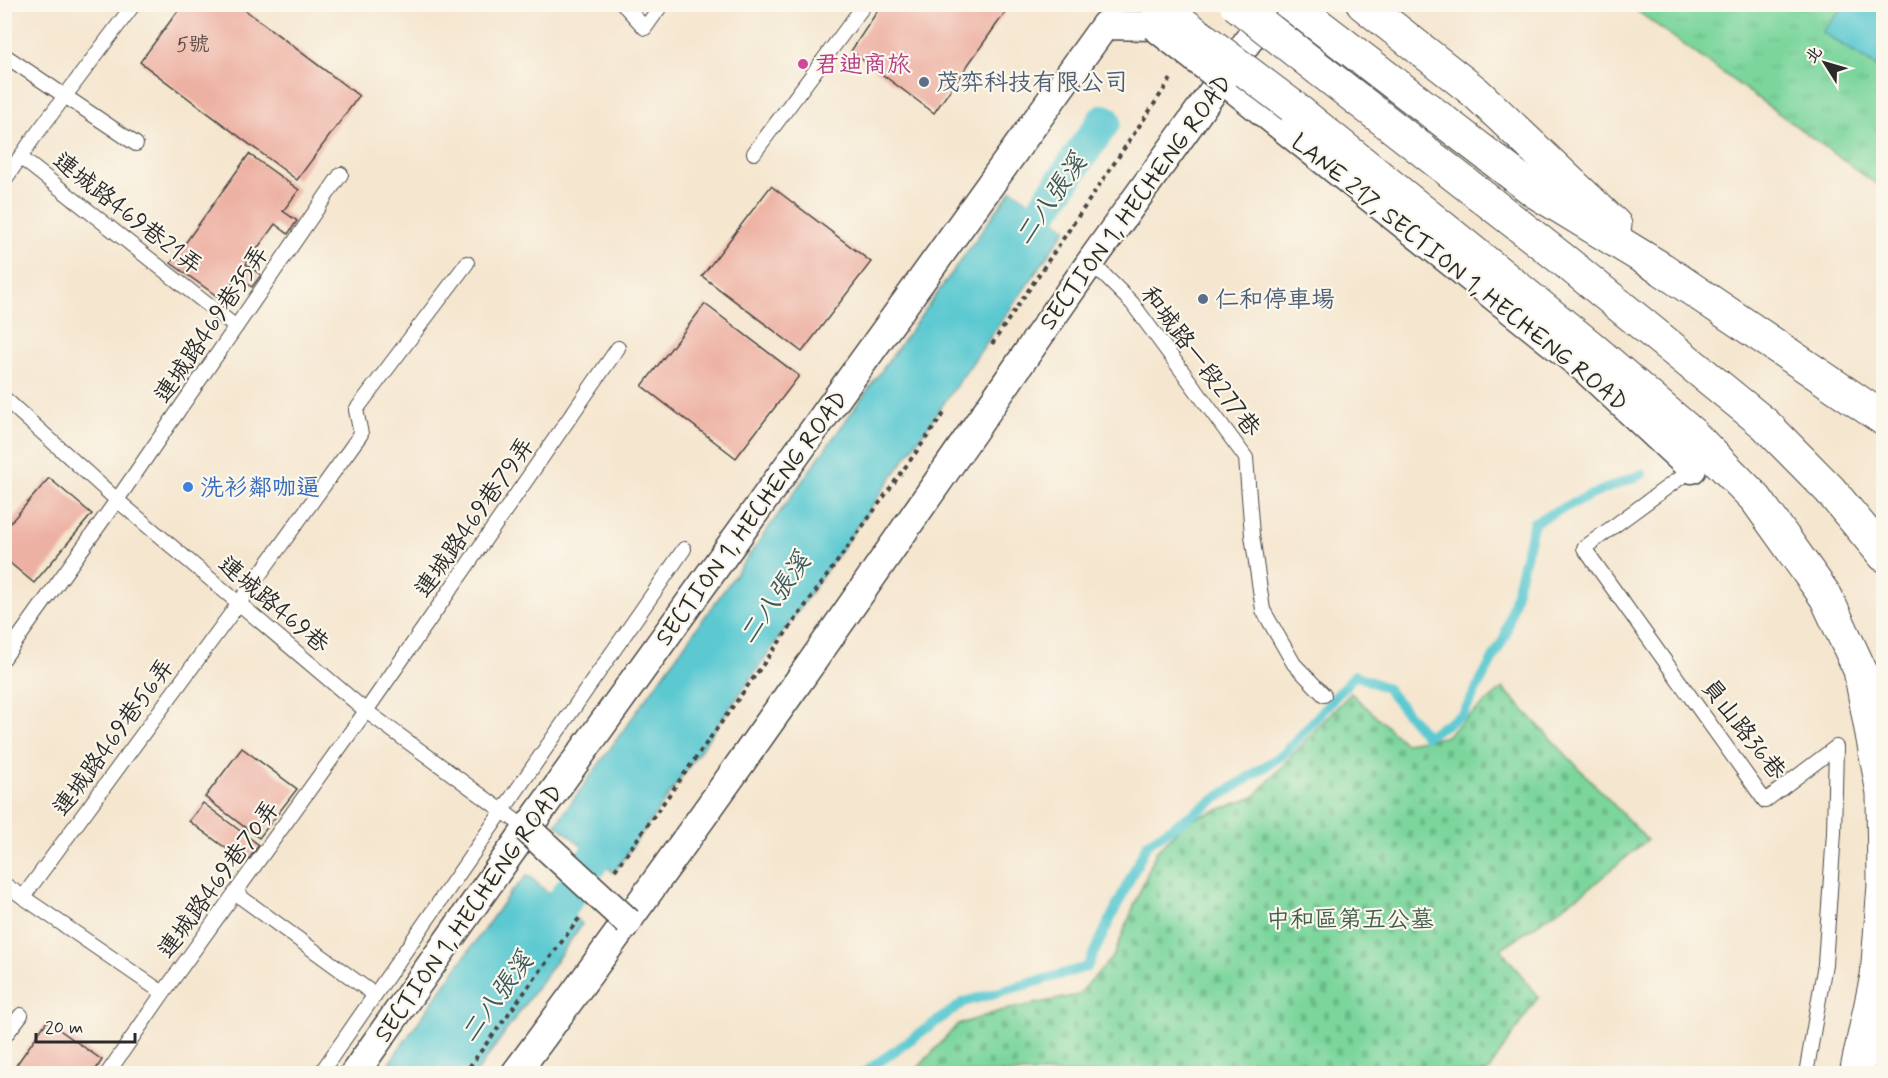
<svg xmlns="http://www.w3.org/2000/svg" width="1888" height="1078" viewBox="0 0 1888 1078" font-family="Mynerve,'LXGW WenKai TC',sans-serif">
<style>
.cemetery{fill:url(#cemetery-stones);stroke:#538064;stroke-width:1.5}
.park{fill:url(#park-tufts);stroke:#538064;stroke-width:1.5}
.water{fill:#5cc9d1;stroke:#447a7e;stroke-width:1.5}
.pier{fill:#f5e6cf}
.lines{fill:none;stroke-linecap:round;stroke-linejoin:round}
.stream{stroke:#5cc9d1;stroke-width:10}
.canal{stroke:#5cc9d1;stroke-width:34}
.building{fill:#edb1a3}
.service-casing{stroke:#494744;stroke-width:16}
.minor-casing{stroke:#494744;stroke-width:31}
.motorway-casing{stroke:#494744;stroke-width:35}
.path{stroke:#494744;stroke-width:4;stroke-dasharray:4.5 4.5;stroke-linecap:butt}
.service{stroke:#fff;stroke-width:14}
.minor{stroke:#fff;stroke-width:28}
.motorway{stroke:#fff;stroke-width:33}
.minor-bridge-casing{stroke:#494744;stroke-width:31;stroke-linecap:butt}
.motorway-bridge-casing{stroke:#494744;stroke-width:35;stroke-linecap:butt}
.minor-bridge{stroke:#fff;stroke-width:28}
.motorway-bridge{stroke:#fff;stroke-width:33}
.hotel-dot{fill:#d1479c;stroke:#fbf7ec;stroke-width:2}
.service-dot{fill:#5c6f8a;stroke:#fbf7ec;stroke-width:2}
.shop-dot{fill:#3f7fe0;stroke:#fbf7ec;stroke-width:2}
.labels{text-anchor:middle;stroke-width:4.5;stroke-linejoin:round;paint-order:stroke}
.number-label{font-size:21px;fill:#5c4c49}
.hotel-label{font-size:24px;fill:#b23c85;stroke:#fbf7ec;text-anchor:start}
.service-label{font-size:24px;fill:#4e5e75;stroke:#fbf7ec;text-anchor:start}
.street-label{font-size:24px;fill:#2b2b2b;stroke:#fbf7ec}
.shop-label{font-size:24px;fill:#366cbe;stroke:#fbf7ec;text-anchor:start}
.park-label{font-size:24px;fill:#435e4d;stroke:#fbf7ec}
.water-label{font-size:26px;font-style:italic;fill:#3a5a5d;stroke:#fbf7ec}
</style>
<defs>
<pattern id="cemetery-stones" width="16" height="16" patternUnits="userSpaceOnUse" patternTransform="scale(1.5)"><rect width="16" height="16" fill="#7bd69c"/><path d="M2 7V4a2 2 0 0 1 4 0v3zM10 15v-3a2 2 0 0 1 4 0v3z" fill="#6ab887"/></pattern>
<pattern id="park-tufts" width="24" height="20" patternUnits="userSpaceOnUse" patternTransform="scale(1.5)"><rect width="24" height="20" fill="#7bd69c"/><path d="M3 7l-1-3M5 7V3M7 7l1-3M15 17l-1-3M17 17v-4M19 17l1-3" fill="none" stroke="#6ab887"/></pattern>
</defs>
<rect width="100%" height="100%" fill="#fbf7ec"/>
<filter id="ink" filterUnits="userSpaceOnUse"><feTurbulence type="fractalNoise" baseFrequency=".0167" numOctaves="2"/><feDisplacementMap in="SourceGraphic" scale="12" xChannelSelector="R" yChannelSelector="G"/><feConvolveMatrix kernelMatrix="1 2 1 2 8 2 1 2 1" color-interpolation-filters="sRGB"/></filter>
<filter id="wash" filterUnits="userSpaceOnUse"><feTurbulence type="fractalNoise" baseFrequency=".008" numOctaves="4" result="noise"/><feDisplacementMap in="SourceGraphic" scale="24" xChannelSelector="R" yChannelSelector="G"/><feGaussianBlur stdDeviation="1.35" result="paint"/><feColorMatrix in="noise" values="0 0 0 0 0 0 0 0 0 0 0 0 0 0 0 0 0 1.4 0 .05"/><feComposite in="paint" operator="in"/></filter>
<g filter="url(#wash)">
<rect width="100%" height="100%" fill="#f5e6cf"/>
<polygon class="cemetery" points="1503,688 1647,840 1587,890 1501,949 1538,997 1487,1073 904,1073 918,1068 957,1025 1000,1011 1078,995 1114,955 1156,852 1187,821 1254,797 1315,730 1351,693 1405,743 1444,737"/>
<polygon class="park" points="1629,5 1883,5 1883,189"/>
<g class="water">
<polygon points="1845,5 1883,5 1883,71 1822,32"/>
<polygon points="1012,189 1067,228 614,873 556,824"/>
<polygon points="528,875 582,924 476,1073 382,1073 510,893"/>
</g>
<polygon class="pier" points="1014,186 1069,225 1067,228 1012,189"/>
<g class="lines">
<polyline class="stream" points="862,1074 964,1002 1087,967 1147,844 1284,754 1355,675 1386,688 1426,736 1463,714 1505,636 1534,522 1591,495 1642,474"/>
<g class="canal">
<polyline points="1015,250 1104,121"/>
<polyline points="535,943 621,819"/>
</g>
</g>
<g id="blocks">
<g class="building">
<polygon points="183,4 237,4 359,96 297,180 140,62"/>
<polygon points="882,4 1011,4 934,113 851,51"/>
<polygon points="249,154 299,190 283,211 297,221 288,234 275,224 246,264 261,275 252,287 237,276 221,299 171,263"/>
<polygon points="771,186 871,262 802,352 702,276"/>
<polygon points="705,304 799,376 736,458 642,386"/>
<polygon points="49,478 92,514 34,583 4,558 4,530"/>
<polygon points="242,748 297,789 259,838 205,797"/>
<polygon points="203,803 259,845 246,863 189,821"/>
<polygon points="47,1021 102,1060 93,1074 10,1074"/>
</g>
</g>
</g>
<g filter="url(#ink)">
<use href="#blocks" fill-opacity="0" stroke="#494744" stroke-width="1.5"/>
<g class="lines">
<g class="service-casing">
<g id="service">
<polyline points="623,4 645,28 662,4"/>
<polyline points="4,55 136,144"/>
<polyline points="754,153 865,4"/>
<polyline points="20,157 236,327"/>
<polyline points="4,181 32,140 134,4"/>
<polyline points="1091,262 1132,303 1246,458 1252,535 1263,610 1294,664 1324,695"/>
<polyline points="4,398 117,500 366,711 527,829"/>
<polyline points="1692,469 1584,548 1765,801 1836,747 1834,833 1825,964 1806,1074"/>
<polyline points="4,658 117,500 341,174"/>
<polyline points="4,884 163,993"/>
<polyline points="235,893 375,995"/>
<polyline points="23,897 239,603 361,434 356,410 467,263"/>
<polyline points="4,1037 21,1015"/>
<polyline points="107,1074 163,993 366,711 618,348"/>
<polyline points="320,1074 684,549"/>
</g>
</g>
<g class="minor-casing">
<g id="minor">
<polyline points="1223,80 1585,369 1692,469"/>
<polyline points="354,1074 527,829 1105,25 1154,26"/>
<path d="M 515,1074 C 704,820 884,560 1064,300 C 1133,201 1206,105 1273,4"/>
</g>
</g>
<g class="motorway-casing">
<g id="motorway">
<polyline points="1291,4 1536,192 1662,269 1884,419"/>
<polyline points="1363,4 1475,92 1615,225"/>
<polyline points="1320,70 1566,262 1765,424 1830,490 1884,555"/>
<polyline points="1292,106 1587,344 1692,434 1756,499 1826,597 1860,670 1883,793 1884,882"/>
<polyline points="1856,1074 1877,976 1884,885"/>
</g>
</g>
<g class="path">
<polyline points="992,344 1171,79"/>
<polyline points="615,870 945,412"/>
<polyline points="464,1074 580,917"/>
</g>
<use href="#service" class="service"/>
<use href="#minor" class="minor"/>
<use href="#motorway" class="motorway"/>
<g class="minor-bridge-casing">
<g id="minor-bridge">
<polyline points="1154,26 1223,80"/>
<polyline points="527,829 628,922"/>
</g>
</g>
<g class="motorway-bridge-casing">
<g id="motorway-bridge">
<polyline points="1157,4 1292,106"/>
<polyline points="1236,4 1320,70"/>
</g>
</g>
<use href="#minor-bridge" class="minor-bridge"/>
<use href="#motorway-bridge" class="motorway-bridge"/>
</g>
</g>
<circle class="hotel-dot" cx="803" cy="64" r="6"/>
<g class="service-dot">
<circle cx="924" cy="82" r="6"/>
<circle cx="1203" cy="299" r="6"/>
</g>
<circle class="shop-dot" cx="188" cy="487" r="6"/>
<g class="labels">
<g class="number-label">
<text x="193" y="51">5號</text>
</g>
<g class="hotel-label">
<text x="815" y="72">君迪商旅</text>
</g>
<g class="service-label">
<text x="936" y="90">茂弈科技有限公司</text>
<text x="1215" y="307">仁和停車場</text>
</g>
<g class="street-label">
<text transform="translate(1135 202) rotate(-54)" y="8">SECTION 1, HECHENG ROAD</text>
<text transform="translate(128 213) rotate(38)" y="8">連城路469巷21弄</text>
<text transform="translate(1460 272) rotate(39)" y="8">LANE 217, SECTION 1, HECHENG ROAD</text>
<text transform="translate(211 324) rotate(-56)" y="8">連城路469巷35弄</text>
<text transform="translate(1201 361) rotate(53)" y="8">和城路一段277巷</text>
<text transform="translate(474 517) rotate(-55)" y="8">連城路469巷79弄</text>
<text transform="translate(751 518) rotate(-54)" y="8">SECTION 1, HECHENG ROAD</text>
<text transform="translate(274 604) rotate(40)" y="8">連城路469巷</text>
<text transform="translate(1744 729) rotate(52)" y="8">員山路36巷</text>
<text transform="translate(113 737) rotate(-54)" y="8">連城路469巷56弄</text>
<text transform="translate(218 879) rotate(-54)" y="8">連城路469巷70弄</text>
<text transform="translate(468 913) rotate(-55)" y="8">SECTION 1, HECHENG ROAD</text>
</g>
<g class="shop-label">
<text x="200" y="495">洗衫鄰咖逼</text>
</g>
<g class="park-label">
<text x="1350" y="927">中和區第五公墓</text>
</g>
<g class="water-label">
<text transform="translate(1050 199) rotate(-55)" y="9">二八張溪</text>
<text transform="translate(774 598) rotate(-55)" y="9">二八張溪</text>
<text transform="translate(496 997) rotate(-54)" y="9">二八張溪</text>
</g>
</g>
<rect width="1888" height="1078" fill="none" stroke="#fbf7ec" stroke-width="24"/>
<g transform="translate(1825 63) rotate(307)" stroke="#fbf7ec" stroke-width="4.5" paint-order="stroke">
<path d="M0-4.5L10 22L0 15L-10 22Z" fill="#2b2b2b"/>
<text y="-9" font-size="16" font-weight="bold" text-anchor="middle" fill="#2b2b2b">北</text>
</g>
<path d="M36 1033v9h99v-9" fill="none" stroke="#2b2b2b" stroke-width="3"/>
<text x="45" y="1033" font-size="18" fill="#2b2b2b" stroke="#fbf7ec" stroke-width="4.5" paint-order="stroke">20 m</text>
</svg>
